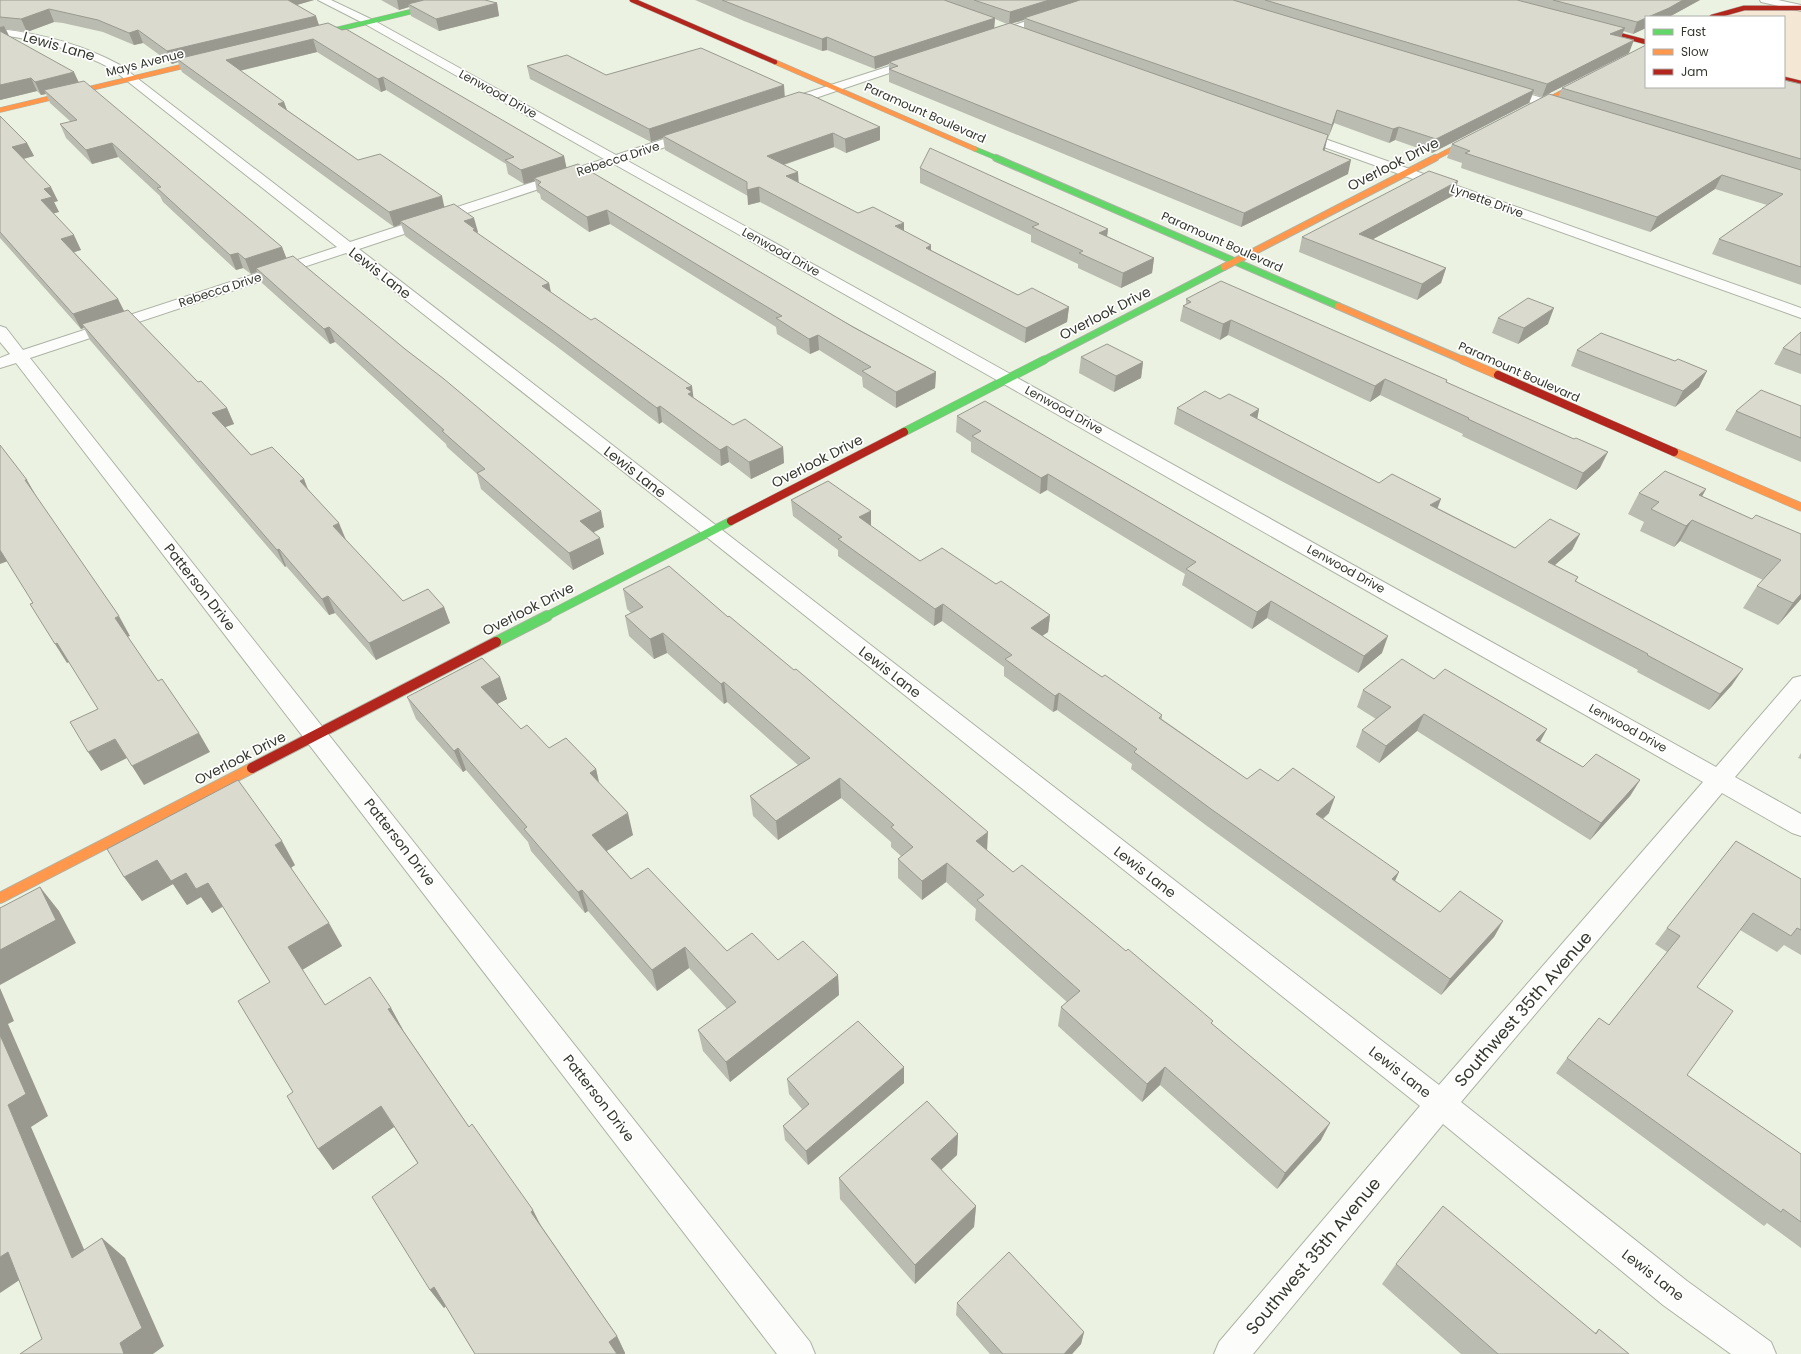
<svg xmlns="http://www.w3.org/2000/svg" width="1801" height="1354" viewBox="0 0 1801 1354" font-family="Poppins,sans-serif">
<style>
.green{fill:#f4e7d4}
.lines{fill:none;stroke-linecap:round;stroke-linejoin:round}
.street-casing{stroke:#adb3a6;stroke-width:2}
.fast-far3-casing{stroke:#adb3a6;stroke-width:5.5}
.fast-far2-casing{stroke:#adb3a6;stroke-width:8}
.fast-far1-casing{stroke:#adb3a6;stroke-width:9}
.fast-casing{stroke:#adb3a6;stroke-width:12}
.slow-far3-casing{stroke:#adb3a6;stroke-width:5.5}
.slow-far2-casing{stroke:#adb3a6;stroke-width:8}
.slow-far1-casing{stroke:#adb3a6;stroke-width:9}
.slow-casing{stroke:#adb3a6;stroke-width:12}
.jam-far2-casing{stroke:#adb3a6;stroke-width:5.5}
.jam-far1-casing{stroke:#adb3a6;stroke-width:9}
.jam-casing{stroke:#adb3a6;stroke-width:12}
.street{fill:#fcfdfa;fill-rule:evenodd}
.fast-far3{stroke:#63d668;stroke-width:4.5}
.fast-far2{stroke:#63d668;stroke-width:6}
.fast-far1{stroke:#63d668;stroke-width:8}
.fast{stroke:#63d668;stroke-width:10}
.slow-far3{stroke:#ff974d;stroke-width:4.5}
.slow-far2{stroke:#ff974d;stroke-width:6}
.slow-far1{stroke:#ff974d;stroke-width:8}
.slow{stroke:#ff974d;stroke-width:10}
.jam-far2{stroke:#b3261e;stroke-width:4.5}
.jam-far1{stroke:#b3261e;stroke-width:8}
.jam{stroke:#b3261e;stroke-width:10}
.wall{fill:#bbbcb1;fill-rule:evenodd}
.shaded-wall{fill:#999990}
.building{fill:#dadbce;stroke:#999990}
.labels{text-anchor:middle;stroke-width:3.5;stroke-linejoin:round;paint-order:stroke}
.far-street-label{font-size:12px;fill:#33372c;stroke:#fff}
.street-label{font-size:14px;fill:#33372c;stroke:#fff}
.near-street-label{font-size:17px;fill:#33372c;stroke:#fff}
</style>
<rect width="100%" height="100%" fill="#ebf2e1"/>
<polygon class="green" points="1801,10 1801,83 1784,79 1784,17 1721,17 1736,11"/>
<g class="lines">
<g class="street-casing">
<g id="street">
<path d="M 318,0 L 331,0 L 373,20 L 616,155 L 688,131 L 696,131 L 698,134 L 696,137 L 626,160 L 1716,767 L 1793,678 L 1801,676 L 1801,699 L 1735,777 L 1801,814 L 1801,836 L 1792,833 L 1722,793 L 1461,1102 L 1687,1281 L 1771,1342 L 1776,1354 L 1731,1354 L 1663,1305 L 1443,1124 L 1253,1354 L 1214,1354 L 1219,1342 L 1420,1106 L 704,535 L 346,253 L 30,358 L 810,1342 L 815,1354 L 777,1354 L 16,363 L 0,368 L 0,358 L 10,354 L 0,342 L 0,326 L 6,328 L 23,350 L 337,247 L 112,69 C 77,50 40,40 0,35 L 0,29 C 42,34 82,44 120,65 L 350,242 L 604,159 L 365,24 ZM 614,164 L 1002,383 L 1703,782 L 1439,1085 L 359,249 Z"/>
<polygon points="1090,0 1105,0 1104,2 995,38 987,38 986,36 987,34"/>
<polygon points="1760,0 1778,0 1801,5 1801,11 1761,2"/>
<polygon points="918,57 924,60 922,62 786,108 778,108 776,105 778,102"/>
<polygon points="1502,86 1569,106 1571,109 1565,113 1498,93 1496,90 1498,87"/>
<polygon points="1297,129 1801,308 1801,318 1293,136 1291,133"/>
</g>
</g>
<g class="fast-far3-casing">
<g id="fast-far3">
<polyline points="310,36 459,0"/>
<polyline points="975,149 999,159"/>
</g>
</g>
<g class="fast-far2-casing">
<g id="fast-far2">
<polyline points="996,158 1338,306"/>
<polyline points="1042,361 1224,267"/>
</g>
</g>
<g class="fast-far1-casing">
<g id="fast-far1">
<polyline points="904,432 1044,360"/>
<polyline points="545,617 731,521"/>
</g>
</g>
<g class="fast-casing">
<polyline id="fast" points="496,642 547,616"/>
</g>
<g class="slow-far3-casing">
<g id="slow-far3">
<polyline points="775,62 975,149"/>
<polyline points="0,110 209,60"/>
<polyline points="1528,110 1586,80"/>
<polyline points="1433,159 1476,137"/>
</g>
</g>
<g class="slow-far2-casing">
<g id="slow-far2">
<polyline points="1224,267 1435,158"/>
<polyline points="1338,306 1465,361"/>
</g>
</g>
<g class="slow-far1-casing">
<g id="slow-far1">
<polyline points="1463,360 1498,375"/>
<polyline points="1674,452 1801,507"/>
</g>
</g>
<g class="slow-casing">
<polyline id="slow" points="0,898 252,768"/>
</g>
<g class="jam-far2-casing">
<g id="jam-far2">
<polyline points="632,0 775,62"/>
<polyline points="1712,17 1744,8 1801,8"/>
<polyline points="1593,28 1646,42"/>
<polyline points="1784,79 1801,83"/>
</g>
</g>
<g class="jam-far1-casing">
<g id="jam-far1">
<polyline points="1498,375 1674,452"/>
<polyline points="731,521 904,432"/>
</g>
</g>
<g class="jam-casing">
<polyline id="jam" points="252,768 496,642"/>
</g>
<use href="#street" class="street"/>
<use href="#fast-far3" class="fast-far3"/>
<use href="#fast-far2" class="fast-far2"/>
<use href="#fast-far1" class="fast-far1"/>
<use href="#fast" class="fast"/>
<use href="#slow-far3" class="slow-far3"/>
<use href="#slow-far2" class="slow-far2"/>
<use href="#slow-far1" class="slow-far1"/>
<use href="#slow" class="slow"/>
<use href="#jam-far2" class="jam-far2"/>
<use href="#jam-far1" class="jam-far1"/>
<use href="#jam" class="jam"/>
</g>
<g class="wall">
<polygon points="0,0 314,0 297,5 319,25 564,156 566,168 936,372 935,388 896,408 863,387 862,377 819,350 810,354 777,334 776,327 610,224 589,232 541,199 540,194 537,192 535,181 524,184 508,174 506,164 386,90 381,92 317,52 240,71 284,102 287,110 358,160 444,207 478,232 477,233 549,283 551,292 694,398 733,425 783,447 784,463 751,479 729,462 721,466 662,422 659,424 556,346 405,236 401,224 394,227 182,72 178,62 172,64 143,43 134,45 103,32 63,23 54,22 27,32 6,29 9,36 78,82 282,247 286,258 405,349 601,511 604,527 594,532 604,554 573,570 481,489 477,474 447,447 446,444 335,342 330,344 262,283 257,272 251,274 243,268 236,270 163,202 160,196 118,157 92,164 66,138 60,124 71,122 50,103 46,94 41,95 37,91 0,100"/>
<polygon points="381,0 485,0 497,3 499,16 439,31 411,16 409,7 399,10"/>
<path d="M 695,0 L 1700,0 L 1669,17 L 1646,17 L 1646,28 L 1633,34 L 1623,31 L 1621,37 L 1629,53 L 1542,97 L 1533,94 L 1529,103 L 1432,153 L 1395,140 L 1389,143 L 1334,123 L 1328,138 L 1327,138 L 1324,150 L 1348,174 L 1241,227 L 889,82 L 889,64 L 875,69 L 827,50 L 822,51 L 744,21 ZM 995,19 L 1007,24 L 994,28 ZM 1024,20 L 1024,28 L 1011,24 Z"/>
<polygon points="527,66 606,75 785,97 880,127 880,140 846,153 834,147 784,165 799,183 858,213 904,231 931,245 931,250 1018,295 1069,307 1067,322 1025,343 760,202 748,205 748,196 665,150 663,138 651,142 530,79"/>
<polygon points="1801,84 1801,285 1712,254 1719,239 1767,205 1715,189 1650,232 1461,168 1462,163 1447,158 1452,144 1558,97 1562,88"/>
<polygon points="0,116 27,143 34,156 24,159 58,201 54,202 59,212 53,213 81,250 74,252 118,299 124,311 198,382 227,408 234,424 225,427 251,455 304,479 308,489 346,540 345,540 403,601 444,607 450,623 376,660 335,613 329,615 286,566 285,567 90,340 84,328 81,329 0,238"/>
<polygon points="920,168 1108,229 1107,236 1154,258 1152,273 1121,288 1078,268 1078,264 1031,242 1031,235 920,183"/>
<polygon points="1454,195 1373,239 1446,268 1441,283 1417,300 1299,252 1302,237"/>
<polygon points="1186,299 1447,380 1447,382 1600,468 1576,490 1462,436 1463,434 1380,395 1370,402 1228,335 1220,340 1180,321 1183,306 1186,304"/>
<polygon points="1498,318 1548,324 1518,344 1492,333"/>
<polygon points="1801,332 1801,374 1774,364 1783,348"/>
<polygon points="1577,350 1675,361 1707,371 1699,387 1675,407 1571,366"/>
<polygon points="1081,357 1143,362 1141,378 1114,392 1079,373"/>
<polygon points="1220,399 1259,409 1257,419 1379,483 1438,508 1515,548 1580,534 1572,550 1555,565 1578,577 1576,581 1732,685 1709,710 1637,672 1638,670 1174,424 1177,408"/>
<polygon points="1801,406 1801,462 1725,430 1736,411"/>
<polygon points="957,416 1382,653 1358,673 1267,618 1252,629 1182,585 1185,574 1047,490 1040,494 971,452 971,442 956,432"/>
<polygon points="1706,489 1702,496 1752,519 1756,515 1801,599 1778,625 1743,608 1757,586 1763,580 1680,541 1674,547 1640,531 1644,522 1628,514 1639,493"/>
<polygon points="791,500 871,511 871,526 920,561 996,584 1050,615 1048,632 1042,636 1102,677 1162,715 1162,719 1247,779 1278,781 1329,813 1323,819 1395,881 1440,912 1503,921 1494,937 1441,995 1207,826 1131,769 1132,764 1057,710 1053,712 1004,676 1004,667 942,621 934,626 838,556 838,550 793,516"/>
<polygon points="623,589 987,850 1013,872 1212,1024 1321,1140 1277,1189 1160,1085 1142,1102 1058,1026 1061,1007 1067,1002 975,920 976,909 946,882 922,900 898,878 898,859 901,856 891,847 891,842 841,798 778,840 753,816 750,796 798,765 727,702 724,704 667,653 654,659 629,636 625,616 631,613 627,609"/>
<polygon points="500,677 507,699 497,704 521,729 549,748 596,769 599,783 633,835 607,851 631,879 727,951 778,960 838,975 839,995 730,1082 703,1051 698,1030 727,1009 689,968 657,991 588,911 585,913 531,851 528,842 466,770 463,772 416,719 407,697"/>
<polygon points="1363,690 1540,742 1583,767 1640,780 1630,796 1590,840 1417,731 1379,763 1356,747 1362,730 1376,719 1357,707"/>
<polygon points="1801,753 1801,759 1798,758"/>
<polygon points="295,865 291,868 342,946 302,970 325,1005 391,1008 403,1030 469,1127 540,1224 617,1336 625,1353 625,1354 475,1354 446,1306 444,1308 430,1290 418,1164 394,1127 333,1170 293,1092 270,982 223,907 212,913 201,897 187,905 173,884 142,901 124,877"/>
<polygon points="1801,879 1801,955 1784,945 1777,952 1740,930 1697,987 1687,1075 1801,1154 1801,1248 1767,1223 1764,1226 1556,1073 1567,1058 1609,1025 1667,952 1655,944 1667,928"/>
<polygon points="904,1067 904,1083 808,1165 785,1140 783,1126 802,1109 789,1094 787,1079"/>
<polygon points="958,1134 957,1155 941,1170 976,1206 974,1227 915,1284 840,1199 839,1178"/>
<polygon points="1396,1264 1595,1333 1599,1329 1629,1354 1461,1354 1382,1284"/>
<polygon points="957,1303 1084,1332 1081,1344 1072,1354 990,1354 956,1315"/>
</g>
<g class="shaded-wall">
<polygon points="283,0 314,0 286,8"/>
<polygon points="397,0 440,0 408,4 409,7 399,10"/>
<polygon points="1049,0 1085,0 1024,18 1024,20 1009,24 1010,12"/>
<polygon points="1683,0 1700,0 1669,17 1648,17"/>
<polygon points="497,3 499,16 439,31 436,19"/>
<polygon points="49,9 54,22 27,32 21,19"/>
<polygon points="316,16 320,28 177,59 178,62 172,64 167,51"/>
<polygon points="995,18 994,30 889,62 889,64 875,69 874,57"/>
<polygon points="1646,18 1646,28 1633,34 1637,22"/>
<polygon points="4,26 10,38 0,38 0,27"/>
<polygon points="1625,28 1620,40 1610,34"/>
<polygon points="138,30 143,43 134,45 129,33"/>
<polygon points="827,37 827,50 822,51 822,39"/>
<polygon points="313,39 317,52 230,73 226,60"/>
<polygon points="1634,40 1629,53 1542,97 1547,84"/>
<polygon points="74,72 80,85 44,90 46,94 41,95 35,82"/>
<polygon points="383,77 386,90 381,92 378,79"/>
<polygon points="31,78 37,91 0,100 0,85"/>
<polygon points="784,85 785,99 663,136 663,138 651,142 649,129"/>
<polygon points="1534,90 1529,103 1432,153 1436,139"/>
<polygon points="284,102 289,116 278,104"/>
<polygon points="1337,110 1334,123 1328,138 1332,125"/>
<polygon points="880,127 880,140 846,153 845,139"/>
<polygon points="1399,127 1395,140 1389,143 1393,129"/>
<polygon points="833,133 834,147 768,170 767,156"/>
<polygon points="1328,135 1325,149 1319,164 1323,150"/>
<polygon points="27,143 34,156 18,160 12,147"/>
<polygon points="112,143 118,157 92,164 86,150"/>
<polygon points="564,156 567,170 534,178 535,181 524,184 521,170"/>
<polygon points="1351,160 1348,174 1241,227 1244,213"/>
<polygon points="798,172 799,186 786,176"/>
<polygon points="1722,175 1715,189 1650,232 1657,217"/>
<polygon points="1458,181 1454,195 1355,249 1359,234"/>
<polygon points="51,187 58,201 54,202 59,212 48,215 41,200 44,189"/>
<polygon points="759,187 760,202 748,205 747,190"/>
<polygon points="442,196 445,210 400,221 401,224 394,227 389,212"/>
<polygon points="607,210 610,224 589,232 587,217"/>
<polygon points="474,218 478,232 476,233 464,221"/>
<polygon points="904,223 904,237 895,226"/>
<polygon points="1108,229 1106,244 1099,233"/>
<polygon points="74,235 81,250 68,254 61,239"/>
<polygon points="931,245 931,260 926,248"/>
<polygon points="282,247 288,262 256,268 257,272 251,274 245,259"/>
<polygon points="238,253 243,268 236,270 230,255"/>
<polygon points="1154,258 1152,273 1121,288 1123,273"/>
<polygon points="1446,268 1441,283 1417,300 1422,284"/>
<polygon points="549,283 552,299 542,286"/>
<polygon points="118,299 126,315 82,324 84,328 81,329 73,314"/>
<polygon points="1069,307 1067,322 1025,343 1026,328"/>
<polygon points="1554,308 1548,324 1518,344 1524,328"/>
<polygon points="1231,320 1228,335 1220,340 1223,324"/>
<polygon points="329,327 335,342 330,344 324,329"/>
<polygon points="818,335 819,350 810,354 809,339"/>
<polygon points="1143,362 1141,378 1114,392 1116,376"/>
<polygon points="1707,371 1699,387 1675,407 1683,391"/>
<polygon points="936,372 935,388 896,408 896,392"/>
<polygon points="1385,379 1380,395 1370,402 1375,386"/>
<polygon points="692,386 694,402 694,408 686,388"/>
<polygon points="660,406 662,422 659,424 657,408"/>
<polygon points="227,408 234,424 220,429 212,413"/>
<polygon points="1259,409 1256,425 1250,415"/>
<polygon points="727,446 729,462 721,466 720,450"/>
<polygon points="783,447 784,463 751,479 749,462"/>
<polygon points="1608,452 1600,468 1576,490 1583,473"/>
<polygon points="1048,474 1047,490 1040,494 1041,478"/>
<polygon points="304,479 310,496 300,481"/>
<polygon points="25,480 27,480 38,499"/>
<polygon points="1706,489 1694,511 1699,495"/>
<polygon points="1441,499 1435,515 1430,505"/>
<polygon points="601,511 604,527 584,537 580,521"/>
<polygon points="871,511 871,527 859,517"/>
<polygon points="1692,520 1680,541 1674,547 1686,526"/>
<polygon points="339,523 346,540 339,543 333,526"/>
<polygon points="1580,534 1572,550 1540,578 1548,562"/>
<polygon points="600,538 604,554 573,570 569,553"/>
<polygon points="0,549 8,561 0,564"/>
<polygon points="279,549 286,566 285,567 277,550"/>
<polygon points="1801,594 1801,599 1778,625 1793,603"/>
<polygon points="328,596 335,613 329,615 322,599"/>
<polygon points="1271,601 1267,618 1252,629 1257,612"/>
<polygon points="943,604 942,621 934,626 935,609"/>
<polygon points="444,607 450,623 376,660 369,643"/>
<polygon points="1050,615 1048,632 1029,645 1031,628"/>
<polygon points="119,616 130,636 127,637 115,618"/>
<polygon points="663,633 667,653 654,659 650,639"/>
<polygon points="1388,636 1382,653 1358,673 1364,656"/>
<polygon points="57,643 69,662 67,663 55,644"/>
<polygon points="1743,669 1732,685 1709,710 1720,694"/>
<polygon points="500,677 507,699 488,709 481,687"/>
<polygon points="724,682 727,702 724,704 721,684"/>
<polygon points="1059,693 1057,710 1053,712 1055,696"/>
<polygon points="1424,714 1417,731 1379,763 1386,746"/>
<polygon points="1547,729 1538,746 1536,740"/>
<polygon points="199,733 210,752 144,785 132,766"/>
<polygon points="115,739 127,758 101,771 88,752"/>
<polygon points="458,748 466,770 463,772 454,751"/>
<polygon points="596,769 601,791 590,773"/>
<polygon points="840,778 841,798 778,840 776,821"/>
<polygon points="1640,780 1630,796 1590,840 1601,823"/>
<polygon points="1335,797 1329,813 1310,830 1316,814"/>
<polygon points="628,813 633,835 598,856 592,835"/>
<polygon points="988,832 987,851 976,841"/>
<polygon points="282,841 295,865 289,869 275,845"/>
<polygon points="157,860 208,883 223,906 212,913 201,897 187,905 173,884 142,901 124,877"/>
<polygon points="947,863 946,882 922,900 922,881"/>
<polygon points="1399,872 1392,888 1392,879"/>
<polygon points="40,887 59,911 76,943 0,985 0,950"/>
<polygon points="582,890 588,911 585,913 578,892"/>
<polygon points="1503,921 1494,937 1441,995 1450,979"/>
<polygon points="329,923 342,946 302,970 288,947"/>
<polygon points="685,947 689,968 657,991 652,970"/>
<polygon points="838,975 839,995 730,1082 726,1062"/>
<polygon points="0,988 14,1021 8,1024 48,1116 31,1127 96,1277 72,1258 8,1105 0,1035"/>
<polygon points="391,1008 403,1030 401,1032 388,1009"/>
<polygon points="904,1067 904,1083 808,1165 806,1151"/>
<polygon points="1165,1067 1160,1085 1142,1102 1147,1084"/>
<polygon points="381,1106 394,1127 333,1170 318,1149"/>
<polygon points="1330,1123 1321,1140 1277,1189 1285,1173"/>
<polygon points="958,1134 957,1155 930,1180 931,1159"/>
<polygon points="976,1206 974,1227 915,1284 915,1265"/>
<polygon points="533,1210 543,1230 531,1212"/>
<polygon points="102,1238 125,1258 164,1346 153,1354 124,1354 120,1343"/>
<polygon points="8,1252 33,1271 0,1293 0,1257"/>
<polygon points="434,1287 447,1305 444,1308 430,1290"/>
<polygon points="1084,1332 1081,1344 1072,1354 1064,1354"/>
<polygon points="617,1336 625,1353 625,1354 615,1354 609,1342"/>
</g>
<g class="building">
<polygon points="0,0 288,0 316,16 167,51 138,30 129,33 98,20 58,11 49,9 21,19 0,17"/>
<polygon points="424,0 485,0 497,3 436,19 408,4"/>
<polygon points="722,0 944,0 995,18 874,57 827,37 822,39"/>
<polygon points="974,0 1049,0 1010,12"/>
<polygon points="1080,0 1233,0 1534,90 1436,139 1399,127 1393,129 1337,110 1332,125 1024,18"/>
<polygon points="1265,0 1517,0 1625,28 1610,34 1634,40 1547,84"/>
<polygon points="1553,0 1683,0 1669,8 1648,17 1646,17 1646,18 1637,22"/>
<polygon points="328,23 342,30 346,29 564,156 521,170 505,160 514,157 383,77 378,79 313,39 226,60 284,102 278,104 358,160 380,154 442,196 389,212 177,59"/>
<polygon points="1010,23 1328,135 1323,150 1351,160 1244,213 889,69 898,66 889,62"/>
<polygon points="0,31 74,72 35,82 31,78 0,85"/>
<polygon points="1646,45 1646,87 1784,87 1784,80 1801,84 1801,159 1562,88"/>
<polygon points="701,48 784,85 649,129 527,66 567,55 606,75"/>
<polygon points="84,81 282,247 245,259 238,253 230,255 157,188 161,187 112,143 86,150 60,124 77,120 44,90"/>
<polygon points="799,92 811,95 880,127 845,139 833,133 767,156 798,172 786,176 858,213 873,207 904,223 895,226 931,245 926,248 1018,295 1032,288 1069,307 1026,328 759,187 747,190 747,182 663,136"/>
<polygon points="1549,94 1801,170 1801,267 1719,239 1783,194 1722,175 1657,217 1465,153 1470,151 1452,144"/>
<polygon points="0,116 27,143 12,147 51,187 44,189 52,197 41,200 74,235 61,239 118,299 73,314 0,232"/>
<polygon points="930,148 1108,229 1099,233 1154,258 1123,273 1079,253 1083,251 1032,227 1039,224 920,168"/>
<polygon points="578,164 853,327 936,372 896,392 862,371 871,367 818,335 809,339 776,318 782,316 607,210 587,217 538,185 541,182 534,178"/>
<polygon points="1429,171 1458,181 1359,234 1446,268 1422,284 1302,237"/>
<polygon points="454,204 474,218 464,221 475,229 473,230 549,283 542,286 591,320 595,318 692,386 686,388 692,392 688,394 733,425 745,419 783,447 749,462 727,446 720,450 660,406 657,408 552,330 400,221"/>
<polygon points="293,256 405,349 444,379 601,511 580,521 600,538 569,553 477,473 485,469 442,431 444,430 329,327 324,329 256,268"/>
<polygon points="1221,281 1447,380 1446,382 1574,439 1576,438 1608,452 1583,473 1468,419 1469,418 1385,379 1375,386 1231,320 1223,324 1183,306 1191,302 1186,299"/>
<polygon points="1528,298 1554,308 1524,328 1498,318"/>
<polygon points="128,310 198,382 201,381 227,408 212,413 251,455 272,447 304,479 300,481 339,523 333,526 403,601 428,589 444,607 369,643 328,596 322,599 279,549 277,550 82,324"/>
<polygon points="1801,332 1801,355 1783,348"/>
<polygon points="1601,333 1675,361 1678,359 1707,371 1683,391 1577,350"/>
<polygon points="1107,344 1143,362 1116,376 1081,357"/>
<polygon points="1761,390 1801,406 1801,438 1736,411"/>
<polygon points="1205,391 1220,399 1229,394 1259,409 1250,415 1379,483 1392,474 1441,499 1430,505 1515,548 1550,519 1580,534 1548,562 1578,577 1575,581 1743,669 1720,694 1647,655 1648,654 1177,408"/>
<polygon points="985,401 1388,636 1364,656 1271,601 1257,612 1186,569 1196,562 1048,474 1041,478 972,436 981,431 957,416"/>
<polygon points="0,445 27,480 25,480 119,616 115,618 158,681 162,679 199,733 132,766 115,739 88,752 70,722 98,709 57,643 55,644 30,604 33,603 0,550"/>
<polygon points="1665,471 1706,489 1699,495 1752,519 1756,515 1801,534 1801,594 1793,603 1757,586 1781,560 1692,520 1686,526 1651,509 1659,502 1639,493"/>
<polygon points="828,481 871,511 859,517 920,561 942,548 996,584 1001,581 1050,615 1031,628 1102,677 1105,675 1162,715 1159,718 1247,779 1260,769 1278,781 1293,768 1335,797 1316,814 1399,872 1392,879 1440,912 1460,891 1503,921 1450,979 1211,809 1134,752 1137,749 1059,693 1055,696 1005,659 1012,655 943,604 935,609 838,539 842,537 791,500"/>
<polygon points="669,566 728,617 729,616 794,670 796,669 988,832 976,841 1013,872 1022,865 1126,951 1128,949 1213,1021 1211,1023 1330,1123 1285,1173 1165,1067 1147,1084 1061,1007 1080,991 977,900 984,895 947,863 922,881 898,859 913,847 891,827 894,825 840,778 776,821 750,796 810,758 724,682 721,684 663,633 650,639 625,616 643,607 623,589"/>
<polygon points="482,658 500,677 481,687 521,729 527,725 549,748 566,738 596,769 590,773 628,813 592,835 631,879 648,868 727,951 752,933 778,960 803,941 838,975 726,1062 698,1030 736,1002 685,947 652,970 582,890 578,892 524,829 527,827 458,748 454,751 407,697"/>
<polygon points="1402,659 1434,679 1445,669 1547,729 1536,740 1583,767 1596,754 1640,780 1601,823 1424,714 1386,746 1362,730 1391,707 1363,690"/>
<polygon points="238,780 282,841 275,845 329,923 288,947 325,1005 370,977 391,1008 388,1009 469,1127 472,1124 533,1210 531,1212 617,1336 609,1342 617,1354 475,1354 434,1287 430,1290 372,1197 418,1163 381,1106 318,1149 287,1096 293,1092 238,1001 270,982 208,883 196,889 186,873 171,881 157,860 124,877 107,849"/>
<polygon points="1736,841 1801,879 1801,930 1797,928 1791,936 1753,913 1697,987 1733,1011 1687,1075 1801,1154 1801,1222 1783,1209 1781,1212 1567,1058 1599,1018 1609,1025 1680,936 1667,928"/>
<polygon points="40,887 56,920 0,950 0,908"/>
<polygon points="858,1021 904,1067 806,1151 783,1126 809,1104 787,1079"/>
<polygon points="0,1035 26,1094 8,1105 72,1258 102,1238 142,1328 120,1343 124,1354 20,1354 42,1339 8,1252 0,1257"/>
<polygon points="927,1101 958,1134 931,1159 976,1206 915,1265 839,1178"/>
<polygon points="1443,1206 1596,1334 1599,1329 1629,1354 1498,1354 1396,1264"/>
<polygon points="1009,1252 1084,1332 1064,1354 1003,1354 957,1303"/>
</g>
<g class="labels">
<g class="far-street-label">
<text transform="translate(145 63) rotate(-14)" y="4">Mays Avenue</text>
<text transform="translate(498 94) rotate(29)" y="4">Lenwood Drive</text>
<text transform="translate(925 113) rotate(24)" y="4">Paramount Boulevard</text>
<text transform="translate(618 159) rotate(-18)" y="4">Rebecca Drive</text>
<text transform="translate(1487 201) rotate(20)" y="4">Lynette Drive</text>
<text transform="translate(1222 242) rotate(24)" y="4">Paramount Boulevard</text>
<text transform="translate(781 252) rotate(29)" y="4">Lenwood Drive</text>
<text transform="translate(220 290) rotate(-18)" y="4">Rebecca Drive</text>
<text transform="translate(1519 372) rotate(24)" y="4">Paramount Boulevard</text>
<text transform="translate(1064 410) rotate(29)" y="4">Lenwood Drive</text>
<text transform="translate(1346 569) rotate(29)" y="4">Lenwood Drive</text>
<text transform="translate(1628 728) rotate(29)" y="4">Lenwood Drive</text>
</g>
<g class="street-label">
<text transform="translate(59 46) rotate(16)" y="5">Lewis Lane</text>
<text transform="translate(1393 164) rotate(-27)" y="5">Overlook Drive</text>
<text transform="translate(380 273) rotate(38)" y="5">Lewis Lane</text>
<text transform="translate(1105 313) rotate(-27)" y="5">Overlook Drive</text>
<text transform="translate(817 461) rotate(-27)" y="5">Overlook Drive</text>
<text transform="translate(635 472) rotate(38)" y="5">Lewis Lane</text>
<text transform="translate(200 587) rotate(52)" y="5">Patterson Drive</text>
<text transform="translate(528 609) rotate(-27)" y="5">Overlook Drive</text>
<text transform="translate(890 672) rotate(38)" y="5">Lewis Lane</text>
<text transform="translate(240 758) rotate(-27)" y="5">Overlook Drive</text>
<text transform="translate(400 842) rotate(52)" y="5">Patterson Drive</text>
<text transform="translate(1145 872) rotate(38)" y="5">Lewis Lane</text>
<text transform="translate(1400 1072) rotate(38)" y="5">Lewis Lane</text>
<text transform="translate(599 1098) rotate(52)" y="5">Patterson Drive</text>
<text transform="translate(1653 1275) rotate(38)" y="5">Lewis Lane</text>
</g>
<g class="near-street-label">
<text transform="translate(1523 1009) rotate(-49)" y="6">Southwest 35th Avenue</text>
<text transform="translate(1313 1256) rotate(-50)" y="6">Southwest 35th Avenue</text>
</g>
</g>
<rect x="1645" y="16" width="140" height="72" fill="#ffffff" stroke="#adafab"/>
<rect x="1653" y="29" width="20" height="6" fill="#63d668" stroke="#adafab"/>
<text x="1681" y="36" font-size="12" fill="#33372c">Fast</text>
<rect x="1653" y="49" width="20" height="6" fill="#ff974d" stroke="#adafab"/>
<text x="1681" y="56" font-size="12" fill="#33372c">Slow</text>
<rect x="1653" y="69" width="20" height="6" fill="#b3261e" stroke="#adafab"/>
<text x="1681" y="76" font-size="12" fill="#33372c">Jam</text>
</svg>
